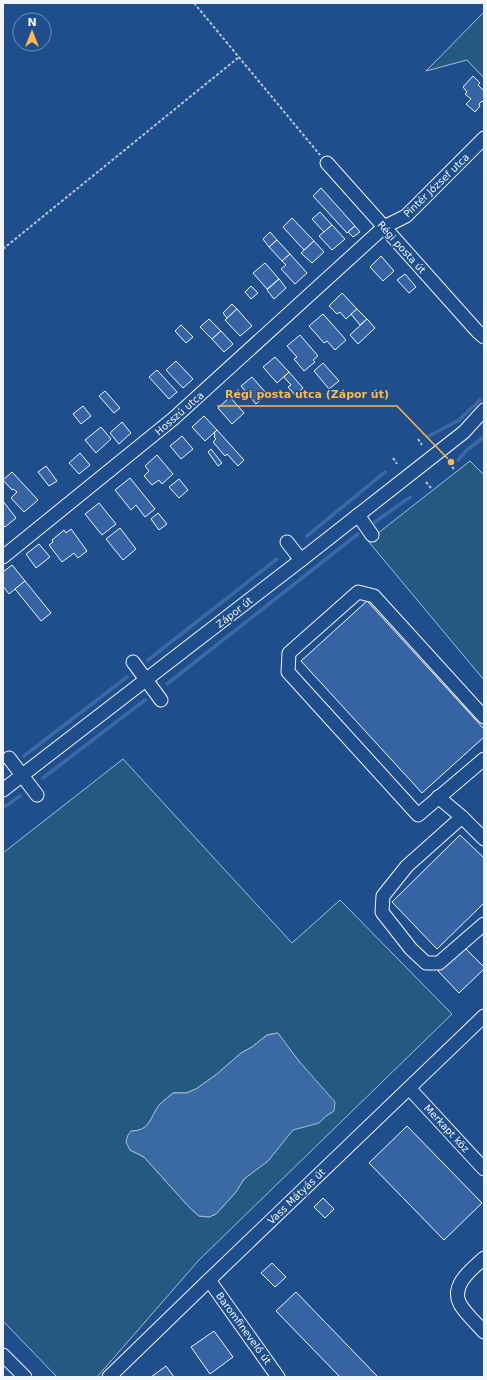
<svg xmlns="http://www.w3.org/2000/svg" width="487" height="1380" viewBox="0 0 487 1380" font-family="'DejaVu Sans',sans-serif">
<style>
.green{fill:#245a82;stroke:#a8bbd7;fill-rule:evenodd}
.water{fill:#3b69a3;stroke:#a8bbd7}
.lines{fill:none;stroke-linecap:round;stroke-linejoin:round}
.stream{stroke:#3b69a3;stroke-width:3.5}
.building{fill:#3563a3;stroke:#f2f6ff}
.minor-casing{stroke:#f2f6ff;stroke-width:15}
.path{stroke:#b3c4dc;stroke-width:2;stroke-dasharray:3 2;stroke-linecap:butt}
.minor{stroke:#1f4e8c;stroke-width:13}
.labels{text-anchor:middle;stroke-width:3;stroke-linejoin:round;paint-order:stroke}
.street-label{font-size:10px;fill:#f2f6ff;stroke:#1f4e8c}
.leader{fill:none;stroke:#ffb74d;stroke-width:1.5}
.callout-dot{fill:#ffb74d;stroke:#1f4e8c;stroke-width:1.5}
.callout-label{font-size:11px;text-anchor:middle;font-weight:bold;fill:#ffb74d;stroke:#1f4e8c;stroke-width:3;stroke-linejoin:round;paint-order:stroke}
</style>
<rect width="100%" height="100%" fill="#1f4e8c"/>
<g class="green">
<polygon points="484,12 484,78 467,60 426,71"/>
<polygon points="470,461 484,475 484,680 368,541"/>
<path d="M 123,759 L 292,943 L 340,900 L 452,1014 L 199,1260 L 97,1377 L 57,1377 L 3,1321 L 3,853 ZM 277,1033 L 298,1060 L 334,1111 L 326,1116 L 319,1122 L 293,1129 L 268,1161 L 244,1179 L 236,1192 L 216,1214 L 209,1217 L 199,1216 L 189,1207 L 144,1157 L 130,1150 L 131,1131 C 151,1131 150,1116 160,1104 C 164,1100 169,1097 173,1093 L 186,1093 L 196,1089 L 217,1074 L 241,1053 L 252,1047 L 267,1035 Z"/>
</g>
<path class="water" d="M 278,1033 L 298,1060 L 335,1102 L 334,1111 L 326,1116 L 319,1123 L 293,1130 L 268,1161 L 244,1179 L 236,1192 L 216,1214 L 209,1217 L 199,1216 L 189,1207 L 144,1157 L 130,1150 L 126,1142 L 128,1135 L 131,1131 C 151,1131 150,1116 160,1104 C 164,1100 169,1097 173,1093 L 186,1093 L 196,1089 L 217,1074 L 241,1053 L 252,1047 L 267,1035 Z"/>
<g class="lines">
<g class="stream">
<polyline points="429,436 459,420 480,400"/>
<polyline points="458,460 467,450 484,437"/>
<polyline points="375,522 410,497"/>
<polyline points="307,536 385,472"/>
<polyline points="148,660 277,559"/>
<polyline points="167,684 358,534"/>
<polyline points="24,756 127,677"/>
<polyline points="43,778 145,700"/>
<polyline points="3,808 20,796"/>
</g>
</g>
<g class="building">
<polygon points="473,76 480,83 478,85 484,91 484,103 482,101 479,104 480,106 475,112 466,104 471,99 465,94 467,92 463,87"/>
<polygon points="321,188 355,226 347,233 313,196"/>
<polygon points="320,212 332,225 324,232 312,219"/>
<polygon points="292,218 314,241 304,250 283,227"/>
<polygon points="332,225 345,239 332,250 319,236"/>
<polygon points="355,226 360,232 353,237 348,232"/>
<polygon points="270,232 277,240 269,247 263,239"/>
<polygon points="277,240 290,254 282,261 269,247"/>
<polygon points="314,241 324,252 312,263 301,253"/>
<polygon points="290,254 307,273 295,284 281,269 286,265 282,261"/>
<polygon points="381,256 394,271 383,281 370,267"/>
<polygon points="265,263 279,279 267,289 253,273"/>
<polygon points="405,274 416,287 409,293 397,280"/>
<polygon points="279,279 286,288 274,299 267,290"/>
<polygon points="251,286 258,293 251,299 245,292"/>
<polygon points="342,293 357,309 346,319 340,312 337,314 329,306"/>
<polygon points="232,304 237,309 227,318 223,313"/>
<polygon points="237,309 252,326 240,336 225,320"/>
<polygon points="357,309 367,319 360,325 351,314"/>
<polygon points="323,314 346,340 335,350 327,341 324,343 309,326"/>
<polygon points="209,319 221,331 212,339 200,327"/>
<polygon points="367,319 375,328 358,344 350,335"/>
<polygon points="181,325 193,337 186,343 175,331"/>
<polygon points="221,331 233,344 224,352 212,339"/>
<polygon points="300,335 318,356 313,360 315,362 304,371 294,359 297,357 287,346"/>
<polygon points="275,357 289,372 277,383 263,367"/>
<polygon points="176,361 193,379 183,388 166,370"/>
<polygon points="323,363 339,381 329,389 314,371"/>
<polygon points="157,370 177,392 169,399 149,377"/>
<polygon points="289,372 303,388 295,395 288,387 291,385 284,377"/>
<polygon points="252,377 267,394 256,404 241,386"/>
<polygon points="105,391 120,408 114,413 99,396"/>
<polygon points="230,397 244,413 232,424 218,408"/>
<polygon points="83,406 91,416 81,424 73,414"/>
<polygon points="204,416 217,430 205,441 192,427"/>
<polygon points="122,422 131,433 119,444 110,433"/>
<polygon points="101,427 111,439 96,453 85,440"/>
<polygon points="217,430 244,460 238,466 227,454 225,456 213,442 216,439 214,437 215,435 214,433"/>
<polygon points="182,436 193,449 181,459 170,446"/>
<polygon points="211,449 222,463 218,466 208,452"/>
<polygon points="80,453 90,465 79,474 69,463"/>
<polygon points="157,455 173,474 162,484 159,480 152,485 144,476 149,471 145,466"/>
<polygon points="46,466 57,481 49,486 38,472"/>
<polygon points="12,472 38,500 24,512 11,498 17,492 13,489 12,490 3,480"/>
<polygon points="130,478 155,509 145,517 136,505 131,510 115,490"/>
<polygon points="179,479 188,490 179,498 169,487"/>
<polygon points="3,501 16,518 5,527 3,525"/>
<polygon points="99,503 116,524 102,535 85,514"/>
<polygon points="158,513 167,524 159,530 151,519"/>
<polygon points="120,528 136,549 123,560 106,539"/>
<polygon points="71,529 87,551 78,558 74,553 62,562 49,545 53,542 52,540 64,530 66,533"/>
<polygon points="39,544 50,557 36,568 26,554"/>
<polygon points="12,565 25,581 9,594 3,586 3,572"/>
<polygon points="25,581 51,613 41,621 15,589"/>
<polygon points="367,601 484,729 484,737 422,793 301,661"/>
<polygon points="460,835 484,858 484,903 437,949 392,902"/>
<polygon points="463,946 484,967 484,969 459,993 438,971"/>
<polygon points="407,1126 482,1203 444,1240 369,1163"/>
<polygon points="323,1198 334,1209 325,1218 314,1207"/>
<polygon points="272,1263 286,1277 275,1287 261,1273"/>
<polygon points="296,1292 378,1377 340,1377 276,1311"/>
<polygon points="214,1331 233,1357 210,1374 191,1347"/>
<polygon points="166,1366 174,1377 151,1377"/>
</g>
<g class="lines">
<g class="minor-casing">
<g id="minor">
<polyline points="327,163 477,331 484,337"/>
<polyline points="358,515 372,535"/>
<polyline points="287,542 301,560"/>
<polyline points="3,557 173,419 384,227 406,216 484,138"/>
<polyline points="133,662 161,700"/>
<polyline points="484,717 374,596 358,592 289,653 288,672 418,815 484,759"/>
<polyline points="9,758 37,795"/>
<polyline points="3,790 301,560 464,432 484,410"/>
<polyline points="438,797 462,817 407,866 383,896 382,912 411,949 426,963 439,963 484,924"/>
<polyline points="462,817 484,839"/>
<polyline points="409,1088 484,1169"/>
<path d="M 484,1258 C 472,1269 450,1285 460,1304 C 464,1312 477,1324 484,1332"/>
<polyline points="209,1280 278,1377"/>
<polyline points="3,1355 25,1377"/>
<polyline points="109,1377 209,1280 484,1016"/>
</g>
</g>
<g class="path">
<polyline points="194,3 320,155"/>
<polyline points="3,249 239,57"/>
<polyline points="418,439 422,445"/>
<polyline points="393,458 397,464"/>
<polyline points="449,463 454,469"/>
<polyline points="426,482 431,488"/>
</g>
<use href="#minor" class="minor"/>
</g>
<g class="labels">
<g class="street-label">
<text transform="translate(436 185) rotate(-44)" y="4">Pintér József utca</text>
<text transform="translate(402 247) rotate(48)" y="4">Régi posta út</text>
<text transform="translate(179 413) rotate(-41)" y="4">Hosszú utca</text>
<text transform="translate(234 612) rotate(-38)" y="4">Zápor út</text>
<text transform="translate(447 1128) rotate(47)" y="4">Merkapt köz</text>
<text transform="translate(296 1196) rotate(-44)" y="4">Vass Mátyás út</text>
<text transform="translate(244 1328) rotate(54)" y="4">Baromfinevelő út</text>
</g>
</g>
<path class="leader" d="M451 462L397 406H217"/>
<circle class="callout-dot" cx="451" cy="462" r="4"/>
<g class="callout-label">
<text x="307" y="398">Régi posta utca (Zápor út)</text>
</g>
<rect width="487" height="1380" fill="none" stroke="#f2f6ff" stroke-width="8"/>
<g transform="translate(32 32)"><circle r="19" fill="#1f4e8c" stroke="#7391ba"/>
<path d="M0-3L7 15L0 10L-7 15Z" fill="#ffb74d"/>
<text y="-6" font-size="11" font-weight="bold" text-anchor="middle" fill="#f2f6ff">N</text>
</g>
</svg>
